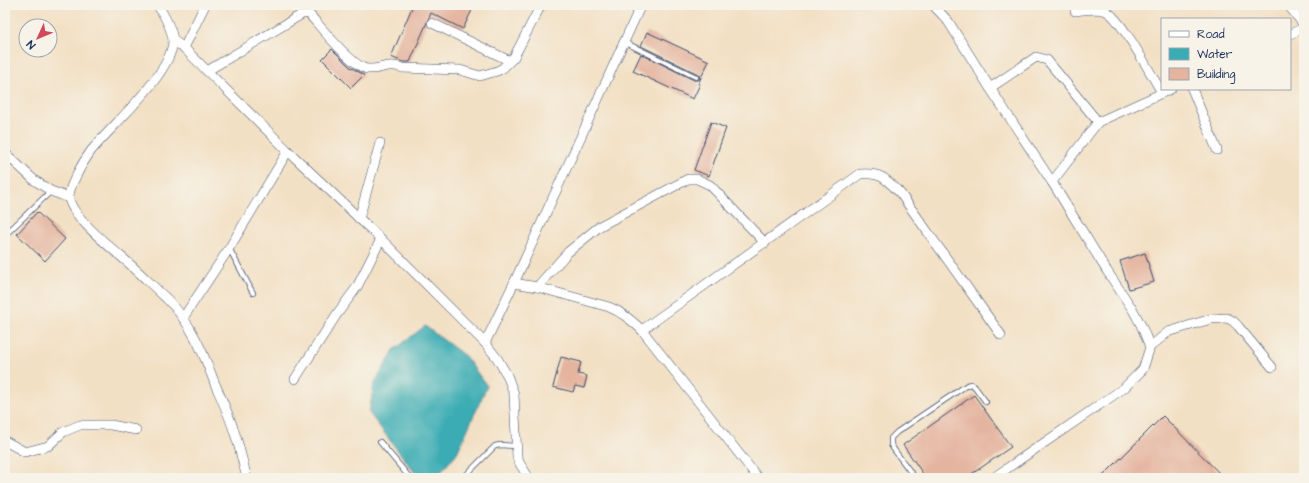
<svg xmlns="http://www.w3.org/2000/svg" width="1309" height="483" viewBox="0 0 1309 483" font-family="'Architects Daughter',sans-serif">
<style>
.water{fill:#3aacb3;stroke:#2a6e88}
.building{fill:#e4b49f}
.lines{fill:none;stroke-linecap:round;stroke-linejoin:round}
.service-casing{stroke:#3b4a6d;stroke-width:6}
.minor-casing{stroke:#3b4a6d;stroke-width:10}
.service{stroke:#fff;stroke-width:4.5}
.minor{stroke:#fff;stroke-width:9}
</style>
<rect width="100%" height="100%" fill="#f7f3e8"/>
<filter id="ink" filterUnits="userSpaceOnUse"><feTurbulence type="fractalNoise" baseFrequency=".025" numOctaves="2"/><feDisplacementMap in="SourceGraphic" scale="8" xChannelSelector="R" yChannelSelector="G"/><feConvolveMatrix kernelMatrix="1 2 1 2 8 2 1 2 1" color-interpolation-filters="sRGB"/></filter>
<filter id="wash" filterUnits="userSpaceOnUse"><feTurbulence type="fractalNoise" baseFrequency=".012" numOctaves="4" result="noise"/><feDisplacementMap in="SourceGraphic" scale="16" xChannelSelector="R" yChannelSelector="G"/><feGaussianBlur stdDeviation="0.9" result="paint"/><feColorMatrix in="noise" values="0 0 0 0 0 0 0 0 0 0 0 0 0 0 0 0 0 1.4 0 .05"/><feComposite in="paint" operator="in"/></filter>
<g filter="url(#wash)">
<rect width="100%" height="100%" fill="#f2e0c4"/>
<polygon class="water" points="425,326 465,356 487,386 457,453 436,478 420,478 418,477 369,413 374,384 394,350"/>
<g id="blocks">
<g class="building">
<polygon points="413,5 462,5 472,10 463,29 431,13 410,62 403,62 391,57"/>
<polygon points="647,32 709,61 698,84 700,84 693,99 633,71 641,54 694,80 698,80 700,78 699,75 698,74 641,46"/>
<polygon points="332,49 350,67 364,75 351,88 322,59"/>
<polygon points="711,122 726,128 709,176 694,170"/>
<polygon points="37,212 65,239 45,261 17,234"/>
<polygon points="1145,253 1154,282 1129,289 1120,261"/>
<polygon points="561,357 581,362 578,374 587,376 584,388 575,386 573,392 553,387"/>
<polygon points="974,395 1011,447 966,478 926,478 903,445"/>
<polygon points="1163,416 1224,478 1101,478"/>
</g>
</g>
</g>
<g filter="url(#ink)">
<use href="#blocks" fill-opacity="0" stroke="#3b4a6d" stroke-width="1"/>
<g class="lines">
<g class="service-casing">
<g id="service">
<polyline points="624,42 696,77"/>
<polyline points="5,235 51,191"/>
<polyline points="229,248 253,293"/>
<polyline points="380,442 410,478"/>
<polyline points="463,478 495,446 500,445 516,446"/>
<polyline points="915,478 895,451 891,445 891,438 897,432 967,385 971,384 975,387 986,402"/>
</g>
</g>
<g class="minor-casing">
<g id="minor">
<path d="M 157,5 C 163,12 173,32 173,41 C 171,75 113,124 91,151 C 86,158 81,166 77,174 C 74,181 69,188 69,197 C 70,217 118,253 133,267 C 144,277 155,288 166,298 C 191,322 203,352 215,384 C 222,400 230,417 235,434 C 240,448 243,464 247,478"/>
<polyline points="933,5 948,21 990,88 1052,182 1107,271 1133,310 1141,325 1150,347 1143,369 1124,388 993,478"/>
<polyline points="1288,5 1304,25"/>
<path d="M 1075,11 C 1084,10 1097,7 1106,11 C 1121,18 1152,76 1162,93"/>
<polyline points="432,23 510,61"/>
<polyline points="1290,34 1304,28"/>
<polyline points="173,40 184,48 288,151 381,239 485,343 497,358 507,375 514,394 517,457 520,464 529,478"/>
<polyline points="184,48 205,5"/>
<path d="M 207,71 L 304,13 L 309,14 C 320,26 354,69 368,69 C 381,70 388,62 402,68 L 460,70 L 480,76 L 497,71 L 503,68 L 514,57 L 541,5"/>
<polyline points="990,88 1036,57 1047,60 1098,122"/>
<polyline points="1192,89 1217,150"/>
<polyline points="5,153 34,180 51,191 69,198"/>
<polyline points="1052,182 1098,122 1171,89"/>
<polyline points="359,219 380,143"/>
<path d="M 514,283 L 537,287 L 609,307 C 622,312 632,321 642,330 L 758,478"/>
<polyline points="537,287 568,252 600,226 688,179 697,179 710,185 765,243"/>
<polyline points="183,318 228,250 288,151"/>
<path d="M 642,330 L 860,174 C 881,172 886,179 900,193 L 1001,335"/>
<polyline points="485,343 514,283 641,5"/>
<polyline points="1150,347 1168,332 1211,319 1227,318 1233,321 1238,326 1272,367"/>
<polyline points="295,379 337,314 357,287 381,239"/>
<polyline points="5,441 25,452 48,446 63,432 80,425 111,425 136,430"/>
</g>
</g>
<use href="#service" class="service"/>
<use href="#minor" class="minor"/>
</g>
</g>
<rect width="1309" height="483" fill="none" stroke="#f7f3e8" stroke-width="20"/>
<rect x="1161" y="18" width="130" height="72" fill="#f7f3e8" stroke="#9fa5b1"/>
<rect x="1169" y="31" width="20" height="6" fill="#ffffff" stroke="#9fa5b1"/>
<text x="1197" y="38" font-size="12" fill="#1b2f5e">Road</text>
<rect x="1169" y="48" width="20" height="12" fill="#3aacb3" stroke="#9fa5b1"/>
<text x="1197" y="58" font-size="12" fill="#1b2f5e">Water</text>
<rect x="1169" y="68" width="20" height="12" fill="#e4b49f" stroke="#9fa5b1"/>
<text x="1197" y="78" font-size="12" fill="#1b2f5e">Building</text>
<g transform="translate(38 38) rotate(226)"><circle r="19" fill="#f7f3e8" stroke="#9fa5b1"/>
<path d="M0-3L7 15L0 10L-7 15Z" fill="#d1495b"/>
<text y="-6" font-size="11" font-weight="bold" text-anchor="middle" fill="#1b2f5e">N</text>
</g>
</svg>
